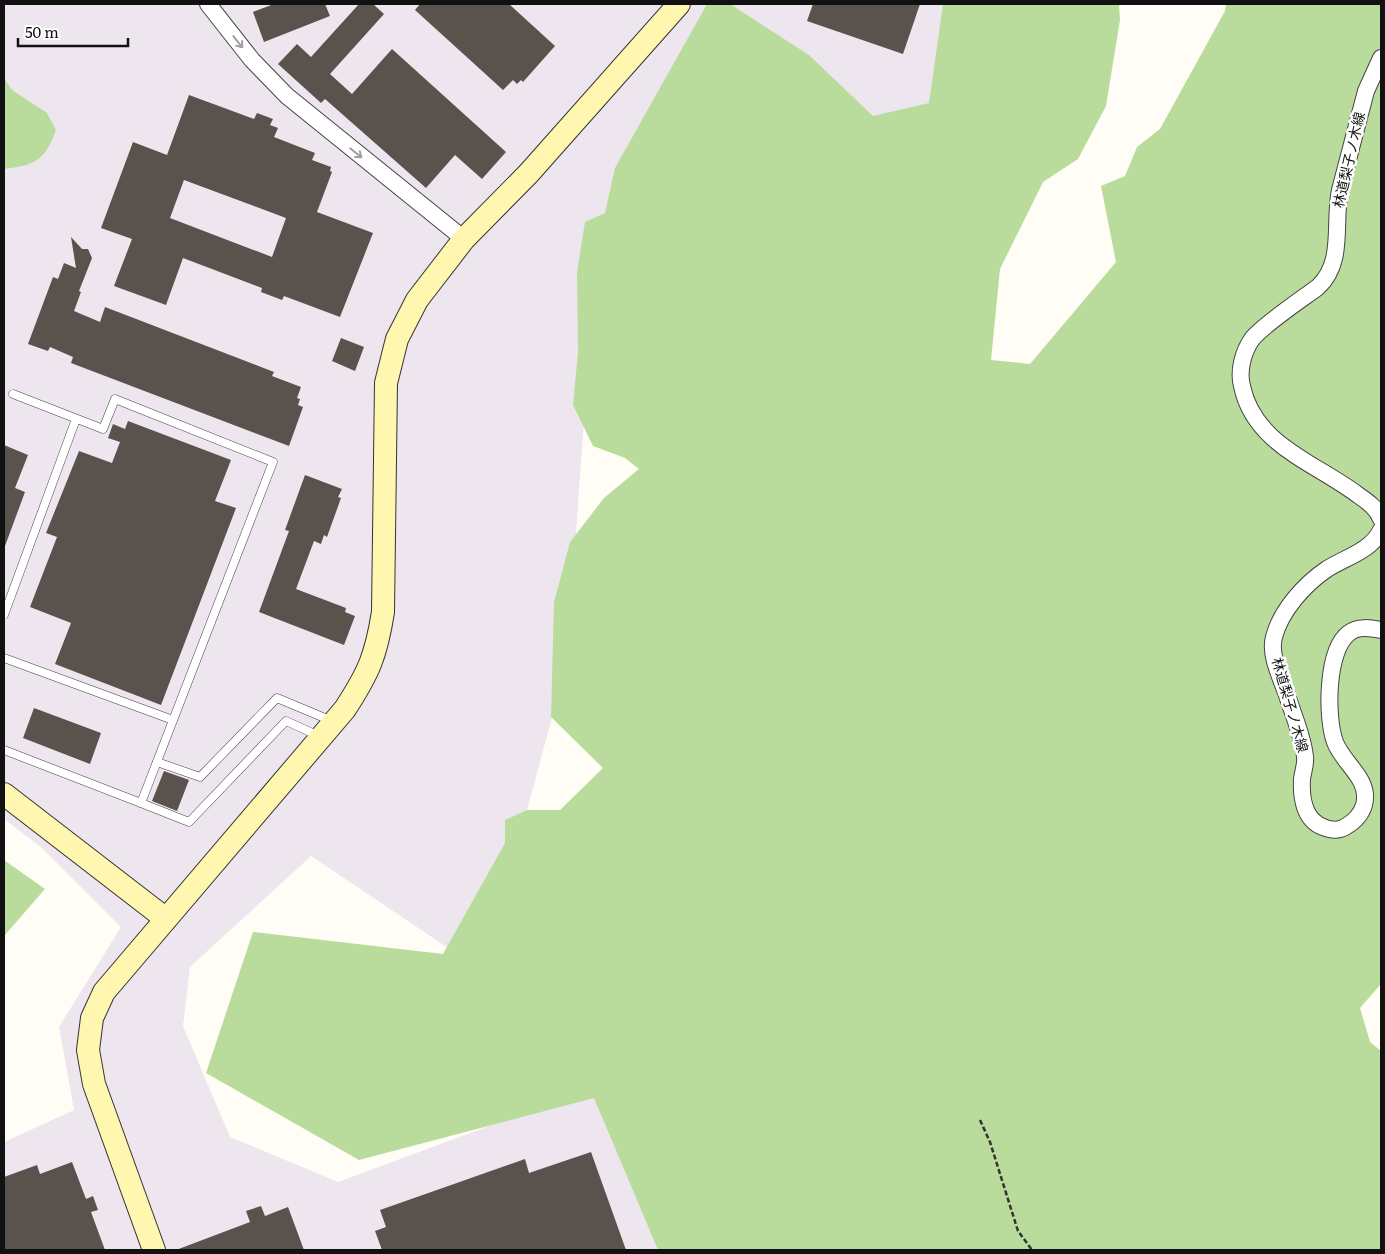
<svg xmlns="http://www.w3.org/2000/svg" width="1385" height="1254" viewBox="0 0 1385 1254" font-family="Literata,'Noto Sans JP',serif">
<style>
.industrial{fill:#eee6ef}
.forest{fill:#b9dc9c}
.building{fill:#5a524d;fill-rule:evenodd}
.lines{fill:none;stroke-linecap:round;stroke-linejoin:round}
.lane-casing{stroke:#444;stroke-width:9}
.street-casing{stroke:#444;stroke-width:18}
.secondary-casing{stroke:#333;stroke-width:24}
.path{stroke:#333;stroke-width:2.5;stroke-dasharray:5 2.5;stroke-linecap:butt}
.lane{stroke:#fff;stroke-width:8}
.street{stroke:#fff;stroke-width:16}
.secondary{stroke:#fff6b0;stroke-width:22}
.oneway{stroke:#a0a0a0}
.labels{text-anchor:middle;stroke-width:5;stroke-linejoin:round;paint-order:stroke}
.street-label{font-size:14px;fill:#111;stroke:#fff}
</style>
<rect width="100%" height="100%" fill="#fffdf5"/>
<polygon class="industrial" points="4,4 957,4 947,114 597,271 582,447 567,662 523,825 460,956 311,856 190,967 183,1026 230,1137 338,1182 608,1082 676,1250 4,1250 4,1142 74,1110 59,1027 121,927 41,847 4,819"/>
<g class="forest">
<polygon points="707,4 730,4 809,55 873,116 929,103 943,4 1119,4 1120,20 1106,106 1078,159 1043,182 1000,269 991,360 1030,364 1116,262 1101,186 1125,176 1137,147 1160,129 1225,11 1226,4 1381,4 1381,984 1360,1008 1370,1042 1381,1051 1381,1250 658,1250 594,1098 359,1160 206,1073 253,932 443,954 505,843 505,820 527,810 560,810 603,768 551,717 554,602 570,542 604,498 639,469 625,458 593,446 573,405 578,352 577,272 585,222 605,213 615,168"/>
<path d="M 4,78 L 12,90 L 47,113 L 56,130 C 44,162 35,165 4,169 Z"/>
<polygon points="4,860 45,889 4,936"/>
</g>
<g class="building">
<polygon points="274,4 325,4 330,16 264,42 253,12"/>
<polygon points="359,4 373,4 384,14 330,74 352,94 392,49 506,152 482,179 455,155 426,188 325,99 321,103 278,64 297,44 311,57"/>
<polygon points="420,4 509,4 555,46 523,82 521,80 517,84 513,80 503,90 415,10"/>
<polygon points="813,4 920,4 903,54 807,21"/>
<path d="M 189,95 L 254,119 L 257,113 L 273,119 L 270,125 L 278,128 L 274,137 L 315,153 L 312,160 L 331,167 L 330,171 L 332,172 L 317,212 L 373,233 L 340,317 L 284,296 L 282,300 L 261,292 L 262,288 L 183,258 L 166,305 L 114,286 L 132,239 L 101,228 L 133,142 L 167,155 ZM 184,180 L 286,218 L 272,257 L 170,218 Z"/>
<polygon points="71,237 82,249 88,249 92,258 79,291 81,292 74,311 100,322 105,307 274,372 272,376 301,387 297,398 300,399 298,405 303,407 289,446 71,363 73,357 50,347 48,351 28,344 53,277 58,279 64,263 76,268"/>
<polygon points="341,338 364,347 355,371 332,361"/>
<polygon points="128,421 231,460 215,501 236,508 161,705 55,664 71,623 30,607 57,537 46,533 79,451 112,463 120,442 108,438 113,424 125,429"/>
<polygon points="4,445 28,455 15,488 25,492 5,546"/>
<polygon points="305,475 342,489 338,497 341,498 327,537 324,535 321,544 314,541 296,589 346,608 345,612 355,616 344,645 259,612 289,531 285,530"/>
<polygon points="34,708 101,733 90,764 23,738"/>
<polygon points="164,771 189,780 177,811 152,801"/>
<polygon points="591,1152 626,1250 382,1250 375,1231 386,1227 380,1210 525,1159 529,1173"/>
<polygon points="72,1162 86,1199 93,1196 98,1210 91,1212 105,1250 4,1250 4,1177 37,1165 40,1174"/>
<polygon points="261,1206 265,1216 288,1207 304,1250 176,1250 250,1222 246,1211"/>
</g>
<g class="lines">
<g class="lane-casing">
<g id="lane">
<polyline points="4,615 76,419"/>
<polyline points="4,658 173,720"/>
<polyline points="4,750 141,803 273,462 115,399 103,429 13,394"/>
<polyline points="157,762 200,777 277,698 332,721"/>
<polyline points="141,803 189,822 286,721 319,736"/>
</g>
</g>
<g class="street-casing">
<g id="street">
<polyline points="208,4 252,60 287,96 464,239"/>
<path d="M 1381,58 L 1366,91 L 1340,190 C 1333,223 1345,262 1318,287 C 1302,299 1263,325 1252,339 C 1243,352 1238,371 1242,386 C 1254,445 1316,463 1358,495 C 1368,502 1377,508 1381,519"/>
<path d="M 1381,530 C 1371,551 1346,557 1327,569 C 1305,584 1281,610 1274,637 C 1269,655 1281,678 1287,695 C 1293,715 1303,736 1305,757 C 1306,764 1303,771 1302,779 C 1301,797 1304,820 1323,827 C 1330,830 1338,831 1345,827 C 1354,822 1361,815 1364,805 C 1371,779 1343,764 1335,742 C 1326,718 1326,650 1349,633 C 1358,626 1370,628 1381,630"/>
</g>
</g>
<g class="secondary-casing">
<g id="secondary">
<polyline points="4,794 166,919"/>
<path d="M 154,1250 L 94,1084 L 88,1050 L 92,1018 L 104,992 L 345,709 C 369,672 376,656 383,612 L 386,383 L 397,339 L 417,300 L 464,239 L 529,173 L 679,4"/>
</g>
</g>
<polyline class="path" points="980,1120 990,1142 1018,1231 1032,1250"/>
<use href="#lane" class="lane"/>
<use href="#street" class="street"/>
<use href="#secondary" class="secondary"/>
</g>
<defs><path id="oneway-shaft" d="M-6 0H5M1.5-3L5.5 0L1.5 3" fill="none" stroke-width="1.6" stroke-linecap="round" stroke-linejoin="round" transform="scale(1.25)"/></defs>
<g class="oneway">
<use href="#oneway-shaft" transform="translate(238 42) rotate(51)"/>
<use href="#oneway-shaft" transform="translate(356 153) rotate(39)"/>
</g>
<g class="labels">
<g class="street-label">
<text transform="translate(1349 160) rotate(-77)" y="5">林道梨子ノ木線</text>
<text transform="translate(1290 705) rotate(74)" y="5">林道梨子ノ木線</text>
</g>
</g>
<rect width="1385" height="1254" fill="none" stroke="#111111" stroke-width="10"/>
<path d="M18 38v8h110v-8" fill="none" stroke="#111111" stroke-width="2.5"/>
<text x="25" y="38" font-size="15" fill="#111111" stroke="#ffffff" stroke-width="4" paint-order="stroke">50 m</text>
</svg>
